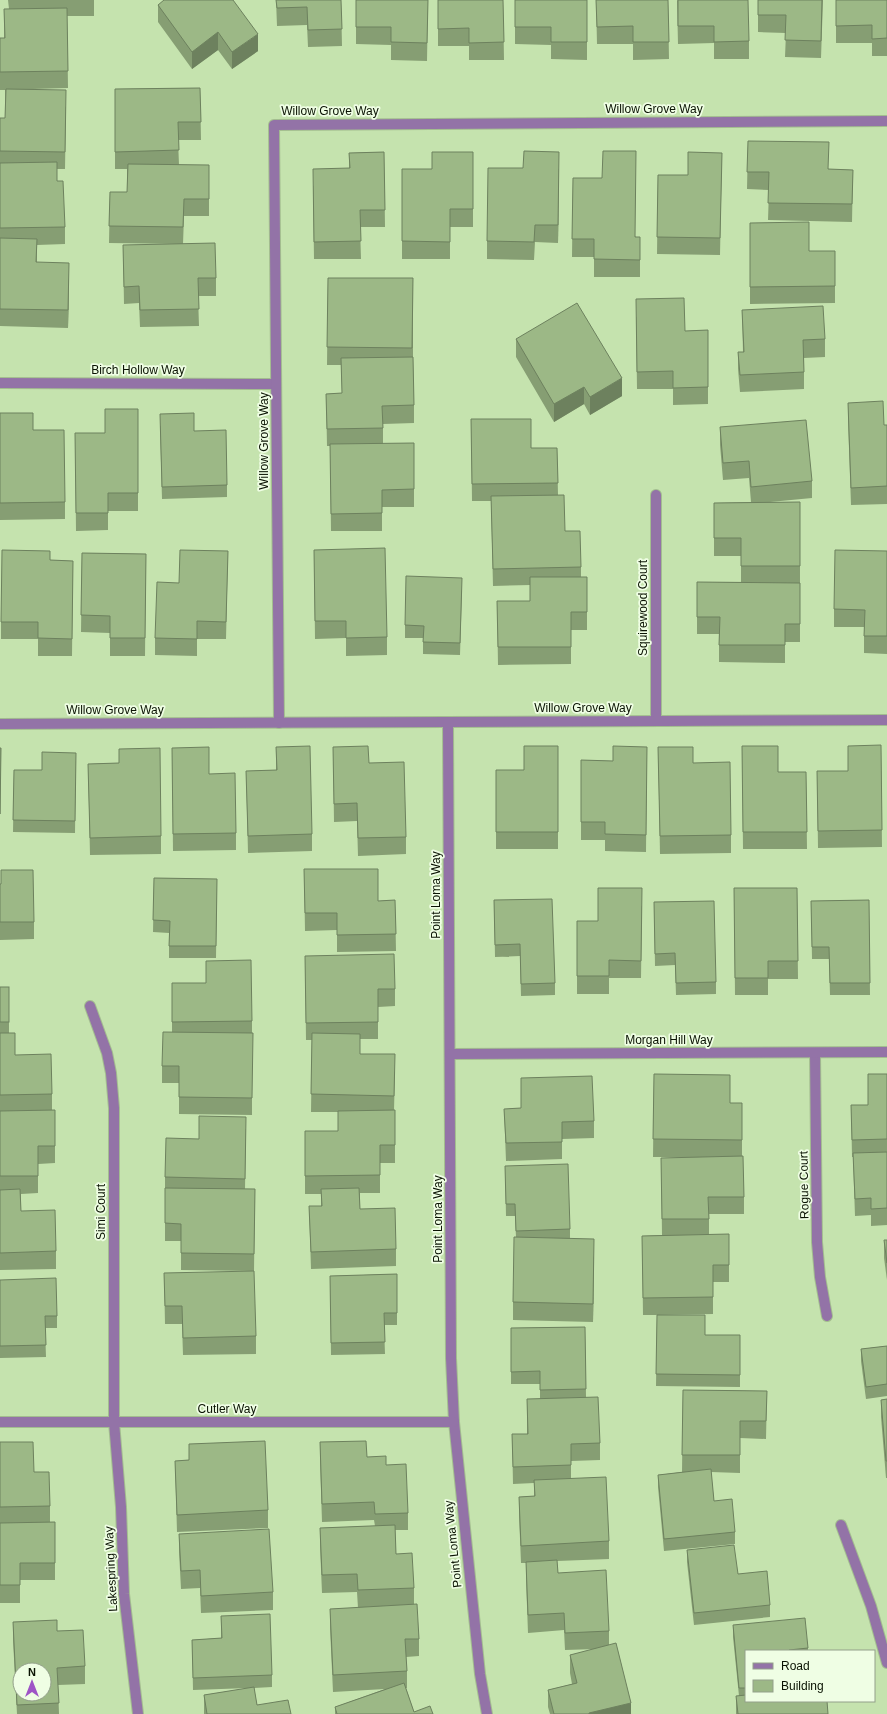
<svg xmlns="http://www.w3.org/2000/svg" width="887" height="1714" viewBox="0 0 887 1714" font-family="Helvetica,sans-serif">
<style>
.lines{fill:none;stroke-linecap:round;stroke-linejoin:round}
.minor-casing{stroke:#a3bd8f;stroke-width:12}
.minor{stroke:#9373a7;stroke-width:10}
.wall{fill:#869e73}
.shaded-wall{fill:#6d815e}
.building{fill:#9cb886;stroke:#6d815e;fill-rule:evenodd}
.labels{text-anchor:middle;stroke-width:3.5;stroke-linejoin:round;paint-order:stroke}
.street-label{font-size:12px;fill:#091202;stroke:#effee4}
</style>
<rect width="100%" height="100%" fill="#c5e3ae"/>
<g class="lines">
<g class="minor-casing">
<g id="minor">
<polyline points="0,383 276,384"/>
<polyline points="656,495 656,721"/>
<polyline points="448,722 451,1358 454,1422 480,1674 487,1714"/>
<polyline points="279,723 274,125 887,121"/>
<polyline points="0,724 887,720"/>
<polyline points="90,1006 107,1053 111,1073 114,1108 114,1422 121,1507 124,1594 138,1714"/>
<polyline points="815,1053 817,1242 820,1277 827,1316"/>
<polyline points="450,1054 887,1052"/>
<polyline points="0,1422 454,1422"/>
<polyline points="841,1525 871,1606 887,1663"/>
</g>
</g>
<use href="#minor" class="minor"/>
</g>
<g class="wall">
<polygon points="8,0 94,0 94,16 67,16 68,88 33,89 66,107 65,169 57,169 57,181 65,227 65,244 37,245 37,262 69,280 68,328 0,326 0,118 5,118 5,90 0,90 0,38 4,38 4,9 9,9"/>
<polygon points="276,0 341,0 342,46 308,47 307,25 277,26"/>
<polygon points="356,0 428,0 427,61 391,60 391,45 356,44"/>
<polygon points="438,0 503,0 504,60 469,60 469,46 438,46"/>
<polygon points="515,0 587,0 587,60 551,59 551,45 515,44"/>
<polygon points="596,0 668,0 669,59 633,60 633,44 597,44"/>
<polygon points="677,0 749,41 749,59 714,59 714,43 678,44"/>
<polygon points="758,0 823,0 821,58 785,57 786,33 758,32"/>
<polygon points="836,0 887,0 887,56 872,56 872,43 836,43"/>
<polygon points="158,5 258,51 232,69 218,50 192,69 158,22"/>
<polygon points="200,88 201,140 178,140 179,165 209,165 209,216 184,216 183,244 216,278 216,296 198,296 199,326 140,327 139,303 124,304 123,245 179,244 109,243 110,192 127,192 127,169 115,169 115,89"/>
<polygon points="748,141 829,169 853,170 852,222 768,220 769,190 747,189"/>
<polygon points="384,152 385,227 360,227 361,259 314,259 313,186 349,168 349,153"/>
<polygon points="473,152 473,227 450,227 450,259 402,259 402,169 432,169"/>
<polygon points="722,153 720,255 657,254 658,175 688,175"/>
<polygon points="523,168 559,169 558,243 535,242 534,260 487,259 487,241"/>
<polygon points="573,178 636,237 640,237 640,277 594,277 594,257 572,257"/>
<polygon points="750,223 809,251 835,251 835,303 750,304"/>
<polygon points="328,278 413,278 413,357 414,405 414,423 383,424 383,444 414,443 414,507 382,507 382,531 331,531 330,446 327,446 326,394 342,393 341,365 327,365"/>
<polygon points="742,310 825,339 825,357 804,358 804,389 740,392 738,369 738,352 743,352"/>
<polygon points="636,317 685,331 708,330 708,404 673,405 673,389 637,389"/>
<polygon points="516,339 622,396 590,415 584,404 554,422 516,357"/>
<polygon points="848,403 884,425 887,425 887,504 851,505 848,420"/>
<polygon points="138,409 138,511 108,511 108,530 76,531 75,433 105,433"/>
<polygon points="0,413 33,430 65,502 65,519 0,520"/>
<polygon points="471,419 531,448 557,448 558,495 565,531 581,567 581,577 587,577 587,630 571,630 571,664 498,665 497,601 530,601 530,585 493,586 491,501 472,501"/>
<polygon points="160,426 194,431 227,485 227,497 162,499"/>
<polygon points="720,427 812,481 812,498 770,502 800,502 800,583 792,583 800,583 800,642 785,642 785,663 719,662 719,634 697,634 697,582 741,582 741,556 714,556 714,503 751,502 749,478 723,480 720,445"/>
<polygon points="314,550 387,637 387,655 346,656 346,638 315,639"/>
<polygon points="228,551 226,639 197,639 197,656 155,655 155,638 179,583"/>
<polygon points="887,551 887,654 864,653 864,627 834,627 834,609"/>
<polygon points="82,553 146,554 145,656 110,656 110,633 81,632"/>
<polygon points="50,560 73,561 72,656 38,656 38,639 1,639 1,622"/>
<polygon points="462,590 460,655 423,654 423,638 405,638 405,625"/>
<polygon points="881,745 882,847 818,848 817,771 848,771"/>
<polygon points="558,746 558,849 496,849 496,770 524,770"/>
<polygon points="742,746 778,772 806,772 807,849 743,849"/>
<polygon points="276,747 312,834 312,851 248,853 246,771 276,770"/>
<polygon points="333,747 369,763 406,837 406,854 358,856 357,821 334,822"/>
<polygon points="647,747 646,852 605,851 605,840 581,840 581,760 613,761"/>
<polygon points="658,747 693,763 731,835 731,853 660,854"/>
<polygon points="172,748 209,774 236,833 236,850 173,851"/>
<polygon points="119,749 161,836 161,854 90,855 88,764 119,763"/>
<polygon points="76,753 75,833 13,832 14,770 42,770"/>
<polygon points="304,869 378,901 395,900 396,951 337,952 337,930 305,931"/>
<polygon points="154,878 217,879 216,958 169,958 169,933 153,932"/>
<polygon points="0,884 34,922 34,939 0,940"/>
<polygon points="734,888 797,888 798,979 768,979 768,995 735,995"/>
<polygon points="494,900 555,983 555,995 521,996 520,956 495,957"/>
<polygon points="869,900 870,995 830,995 829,959 812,959 811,901"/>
<polygon points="654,902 716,982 716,994 676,995 675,965 655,966"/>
<polygon points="642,906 641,978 609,978 609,994 577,994 577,921 598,921"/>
<polygon points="305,956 395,989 395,1006 378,1007 378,1039 360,1039 360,1054 395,1072 394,1110 395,1110 395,1163 380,1163 380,1193 360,1193 360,1209 396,1249 396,1266 311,1269 309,1206 321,1206 321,1194 305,1194 305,1131 338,1131 338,1112 311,1112 312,1040 306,1040"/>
<polygon points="172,983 252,1021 252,1115 179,1114 179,1083 162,1083 162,1066 172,1032"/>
<polygon points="0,987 9,1022 9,1033 15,1055 52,1094 52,1110 55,1110 55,1163 38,1164 38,1193 21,1194 21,1211 56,1251 56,1269 0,1270"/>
<polygon points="654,1074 730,1103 742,1103 742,1156 744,1197 744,1214 709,1214 709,1235 729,1234 729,1282 713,1282 713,1314 658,1315 705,1335 740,1335 740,1387 656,1386 657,1315 643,1315 642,1236 662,1235 661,1158 697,1157 653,1157"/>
<polygon points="887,1074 887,1225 871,1226 871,1215 855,1216 853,1157 852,1157 851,1105 868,1105"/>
<polygon points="521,1078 594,1121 594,1138 562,1139 562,1159 506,1161 504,1109 521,1108"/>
<polygon points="246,1129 245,1189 255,1189 254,1271 181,1270 181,1241 165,1241 165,1177 199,1139"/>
<polygon points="505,1166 570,1229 570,1239 594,1257 593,1322 513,1320 513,1302 516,1237 515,1216 506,1216"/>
<polygon points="884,1240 887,1240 887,1280 884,1258"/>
<polygon points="164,1273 256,1336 256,1354 183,1355 182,1324 165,1324"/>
<polygon points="397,1274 397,1325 384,1325 385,1354 331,1355 330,1276"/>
<polygon points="0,1280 57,1316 57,1328 45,1328 46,1357 0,1358"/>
<polygon points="585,1327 586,1397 600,1443 600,1460 571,1461 571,1478 609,1541 609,1559 557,1561 558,1573 609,1631 609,1645 631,1714 550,1714 548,1707 548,1690 572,1684 570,1673 570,1655 596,1649 565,1650 564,1630 528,1633 526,1579 526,1563 521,1563 519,1514 519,1497 534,1496 534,1483 513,1484 512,1434 527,1434 527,1399 540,1399 540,1384 511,1384 511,1328"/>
<polygon points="887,1346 887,1396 866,1399 861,1361 861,1349"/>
<polygon points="683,1390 767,1391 766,1439 740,1438 740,1473 711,1472 714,1501 735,1532 735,1544 664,1551 658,1487 658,1475 682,1472"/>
<polygon points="887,1399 887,1478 886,1478 881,1417 881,1400"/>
<polygon points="0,1442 34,1472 50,1506 50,1522 55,1522 55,1580 20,1580 20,1603 0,1603"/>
<polygon points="320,1442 367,1457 386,1465 408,1513 408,1530 395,1530 396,1554 414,1588 414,1604 419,1639 419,1656 406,1657 407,1671 407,1688 406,1688 414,1712 433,1714 335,1714 335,1707 385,1689 333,1692 330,1627 330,1609 358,1608 357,1592 322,1593 320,1545 320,1528 375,1526 374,1520 322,1522 320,1460"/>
<polygon points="189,1444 268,1510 268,1528 177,1532 175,1461 189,1460"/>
<polygon points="179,1534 273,1592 273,1610 201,1613 200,1588 181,1589 179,1551"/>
<polygon points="687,1550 738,1574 770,1605 770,1617 694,1625 687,1562"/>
<polygon points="221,1616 272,1675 272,1687 254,1688 257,1705 291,1714 204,1714 204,1695 249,1688 193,1690 192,1640 221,1638"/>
<polygon points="13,1622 57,1631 85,1666 85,1684 58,1685 59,1714 17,1714 13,1640"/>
<polygon points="733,1625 808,1648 808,1651 746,1651 746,1701 828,1714 736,1714 736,1696 739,1696 733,1637"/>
</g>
<g class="shaded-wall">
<polygon points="218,32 218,50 192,69 192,52"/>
<polygon points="258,34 258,51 232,69 232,52"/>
<polygon points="559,152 559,169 558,243 558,225"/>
<polygon points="69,263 69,280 68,328 68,310"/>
<polygon points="622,378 622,396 590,415 590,397"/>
<polygon points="584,387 584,404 554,422 554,404"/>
<polygon points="594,1239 594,1257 593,1322 593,1304"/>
<polygon points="631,1703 631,1714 589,1714 589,1713"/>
</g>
<g class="building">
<polygon points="164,0 233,0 258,34 232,52 218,32 192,52 158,5"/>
<polygon points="276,0 341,0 342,29 308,30 307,7 277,8"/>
<polygon points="356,0 428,0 427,43 391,42 391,27 356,27"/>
<polygon points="438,0 503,0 504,42 469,43 469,28 438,29"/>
<polygon points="515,0 587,0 587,42 551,42 551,27 515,27"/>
<polygon points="596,0 668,0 669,42 633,42 633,26 597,27"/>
<polygon points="678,0 748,0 749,41 714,42 714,26 678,26"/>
<polygon points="758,0 822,0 821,41 785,40 786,15 758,15"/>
<polygon points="836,0 887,0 887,38 872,39 872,25 836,26"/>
<polygon points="67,8 68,71 0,72 0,38 5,38 4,9"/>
<polygon points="200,88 201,122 178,122 179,150 115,152 115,89"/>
<polygon points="6,89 66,90 65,152 0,151 0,118 5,118"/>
<polygon points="748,141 829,142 828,169 853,170 852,204 768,203 769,172 747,172"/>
<polygon points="524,151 559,152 558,225 535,225 534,242 487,241 488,168 523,168"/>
<polygon points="603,151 636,151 635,237 640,237 640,260 594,259 594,239 572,239 573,178 602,178"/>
<polygon points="384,152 385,210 360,210 361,241 314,242 313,169 350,168 349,153"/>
<polygon points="432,152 473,152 473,209 450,209 450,242 402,241 402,169 432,169"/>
<polygon points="688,152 722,153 720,238 657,237 658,175 688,175"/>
<polygon points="57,162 57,181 63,181 65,227 0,228 0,163"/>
<polygon points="128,164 209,165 209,199 184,199 183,227 109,226 110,192 127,192"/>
<polygon points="809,222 809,251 835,251 835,286 750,287 750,223"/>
<polygon points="0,238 37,239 36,262 69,263 68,310 0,309"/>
<polygon points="215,243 216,278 198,278 199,309 140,310 139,286 124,287 123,245"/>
<polygon points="328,278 413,278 412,348 327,347"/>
<polygon points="684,298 685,331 708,330 708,387 673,388 673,371 637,372 636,299"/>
<polygon points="577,303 622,378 590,397 584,387 554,404 516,339"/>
<polygon points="823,306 825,339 803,340 804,372 740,375 738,352 744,352 742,310"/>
<polygon points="413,357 414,405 382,406 383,428 327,429 326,394 342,393 341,358"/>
<polygon points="883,401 884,425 887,425 887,486 851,488 848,403"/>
<polygon points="105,409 138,409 138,493 108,493 108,513 76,513 75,433 105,433"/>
<polygon points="0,413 33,413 33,430 64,430 65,502 0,503"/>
<polygon points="194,413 194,431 226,430 227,485 162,487 160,414"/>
<polygon points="471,419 531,419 531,448 557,448 558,483 472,484"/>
<polygon points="806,420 812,481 751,487 749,461 723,463 720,427"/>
<polygon points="414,443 414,489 382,490 382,513 331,514 330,444"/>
<polygon points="564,495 565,531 580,531 581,567 493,569 491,496"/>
<polygon points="800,502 800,566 741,566 741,538 714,538 714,503"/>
<polygon points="385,548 387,637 346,638 346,621 315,621 314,550"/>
<polygon points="2,550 50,551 50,560 73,561 72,639 38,638 38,622 1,622"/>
<polygon points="180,550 228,551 226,622 197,621 197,639 155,638 157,582 179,583"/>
<polygon points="835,550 887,551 887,636 864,636 865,610 834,609"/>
<polygon points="82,553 146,554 145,638 110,638 110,616 81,615"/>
<polygon points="406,576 462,578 460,643 423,642 424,626 405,625"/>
<polygon points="530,577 587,577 587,612 571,612 571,647 498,647 497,601 530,601"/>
<polygon points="697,582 800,583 800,624 785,624 785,645 719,645 720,617 697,617"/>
<polygon points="881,745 882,830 818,831 817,771 848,771 848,746"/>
<polygon points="310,746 312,834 248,836 246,771 277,770 276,747"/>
<polygon points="368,746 369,763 404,762 406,837 358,838 357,803 334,804 333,747"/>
<polygon points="524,746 558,746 558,832 496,832 496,770 524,770"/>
<polygon points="613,746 647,747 646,835 605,834 605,822 581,822 581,760 613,761"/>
<polygon points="742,746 778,746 778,772 806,772 807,832 743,832"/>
<polygon points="209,747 209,774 235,773 236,833 173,834 172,748"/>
<polygon points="658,747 693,747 693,763 730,762 731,835 660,836"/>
<polygon points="0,748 1,748 0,814"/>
<polygon points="160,748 161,836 90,838 88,764 119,763 119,749"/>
<polygon points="42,752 76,753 75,821 13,820 14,770 42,770"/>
<polygon points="304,869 378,869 378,901 395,900 396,934 337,935 337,913 305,913"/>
<polygon points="1,870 33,870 34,922 0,922 0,884 1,884"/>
<polygon points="154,878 217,879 216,946 169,946 170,921 153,920"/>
<polygon points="598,888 642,888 641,961 609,960 609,976 577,976 577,921 598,921"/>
<polygon points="734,888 797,888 798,961 768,961 768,978 735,978"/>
<polygon points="552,899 555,983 521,984 520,944 495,945 494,900"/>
<polygon points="869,900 870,983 830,983 829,947 812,947 811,901"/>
<polygon points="714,901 716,982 676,983 675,953 655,954 654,902"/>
<polygon points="394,954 395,989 378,989 378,1022 306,1023 305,956"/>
<polygon points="251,960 252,1021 172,1022 172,983 206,983 206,961"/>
<rect x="0" y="987" width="9" height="35"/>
<polygon points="163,1032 253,1033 252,1098 179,1097 179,1066 162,1066"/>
<polygon points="0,1033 15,1033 15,1055 51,1054 52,1094 0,1095"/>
<polygon points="312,1033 360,1034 360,1054 395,1054 394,1096 311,1094"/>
<polygon points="654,1074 730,1075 730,1103 742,1103 742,1140 653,1139"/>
<polygon points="868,1074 887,1074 887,1139 852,1140 851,1105 868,1105"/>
<polygon points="592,1076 594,1121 562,1122 562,1142 506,1143 504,1109 521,1108 521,1078"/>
<polygon points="55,1110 55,1146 38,1146 38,1176 0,1176 0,1111"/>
<polygon points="395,1110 395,1145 380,1145 380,1175 305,1176 305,1131 338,1131 338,1111"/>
<polygon points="199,1116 246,1117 245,1179 165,1177 166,1138 199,1139"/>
<polygon points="887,1152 887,1208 871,1209 871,1198 855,1199 853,1153"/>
<polygon points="743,1156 744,1197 708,1197 709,1219 662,1219 661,1158"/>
<polygon points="568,1164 570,1229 516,1231 515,1204 506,1204 505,1166"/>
<polygon points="165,1188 255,1189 254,1254 181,1253 181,1224 165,1223"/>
<polygon points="359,1188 360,1209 395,1208 396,1249 311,1252 309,1206 322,1206 321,1189"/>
<polygon points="20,1189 21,1211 55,1210 56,1251 0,1253 0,1190"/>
<polygon points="729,1234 729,1265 713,1265 713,1297 643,1298 642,1236"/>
<polygon points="514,1237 594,1239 593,1304 513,1302"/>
<polygon points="884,1240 887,1240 887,1263"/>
<polygon points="254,1271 256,1336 183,1338 182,1306 165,1306 164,1273"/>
<polygon points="397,1274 397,1313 384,1313 385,1342 331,1343 330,1276"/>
<polygon points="56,1278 57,1316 45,1316 46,1345 0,1346 0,1280"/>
<polygon points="657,1315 705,1315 705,1335 740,1335 740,1375 656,1374"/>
<polygon points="585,1327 586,1389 540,1390 540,1371 511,1372 511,1328"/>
<polygon points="887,1346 887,1384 866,1387 861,1349"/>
<polygon points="683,1390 767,1391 766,1421 740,1421 740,1455 682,1455"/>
<polygon points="598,1397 600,1443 571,1444 571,1465 513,1467 512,1434 528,1434 527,1399"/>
<polygon points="887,1399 887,1461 886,1461 881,1400"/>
<polygon points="265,1441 268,1510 177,1515 175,1461 189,1460 189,1444"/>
<polygon points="366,1441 367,1457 386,1456 386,1465 406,1464 408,1513 375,1514 374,1502 322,1504 320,1442"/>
<polygon points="0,1442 33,1442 34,1472 49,1472 50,1506 0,1507"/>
<polygon points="711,1469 714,1501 732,1499 735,1532 664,1539 658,1475"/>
<polygon points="606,1477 609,1541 521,1546 519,1497 535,1496 534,1480"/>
<polygon points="55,1522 55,1563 20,1563 20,1585 0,1585 0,1523"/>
<polygon points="395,1525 396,1554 412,1553 414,1588 358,1590 357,1574 322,1575 320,1528"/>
<polygon points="269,1529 273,1592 201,1596 200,1570 181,1571 179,1534"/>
<polygon points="734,1545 738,1574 767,1571 770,1605 694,1613 687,1550"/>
<polygon points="557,1560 558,1573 606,1570 609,1631 565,1633 564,1613 528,1615 526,1562"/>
<polygon points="417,1604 419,1639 405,1639 407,1671 333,1675 330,1609"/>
<polygon points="270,1614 272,1675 193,1678 192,1640 222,1638 221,1616"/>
<polygon points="805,1618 808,1648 789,1650 789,1651 746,1651 746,1688 739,1688 733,1625"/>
<path d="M 57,1620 L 57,1631 L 83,1630 L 85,1666 L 57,1668 L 59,1703 L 17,1705 L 13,1622 ZM 20,1670 L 44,1670 L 44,1694 L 20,1694 Z"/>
<polygon points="616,1643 631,1703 589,1713 589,1714 554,1714 548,1690 577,1683 570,1655"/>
<polygon points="404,1683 414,1712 430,1706 433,1714 337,1714 335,1707"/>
<polygon points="254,1687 257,1705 288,1700 291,1714 207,1714 204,1695"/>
<polygon points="746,1695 746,1701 827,1701 828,1714 738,1714 736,1696"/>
</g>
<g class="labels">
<g class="street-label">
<text x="654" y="113">Willow Grove Way</text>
<text x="330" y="115">Willow Grove Way</text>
<text x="138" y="374">Birch Hollow Way</text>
<text transform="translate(264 441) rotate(-90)" y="4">Willow Grove Way</text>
<text transform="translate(643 608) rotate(-90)" y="4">Squirewood Court</text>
<text x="583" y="712">Willow Grove Way</text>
<text x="115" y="714">Willow Grove Way</text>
<text transform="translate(436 895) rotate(-90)" y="4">Point Loma Way</text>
<text x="669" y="1044">Morgan Hill Way</text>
<text transform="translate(804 1185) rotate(-91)" y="4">Rogue Court</text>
<text transform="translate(101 1212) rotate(-90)" y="4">Simi Court</text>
<text transform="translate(438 1219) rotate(-90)" y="4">Point Loma Way</text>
<text x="227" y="1413">Cutler Way</text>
<text transform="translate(453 1544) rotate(-96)" y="4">Point Loma Way</text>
<text transform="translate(111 1569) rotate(-93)" y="4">Lakespring Way</text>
</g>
</g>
<rect x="745" y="1650" width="130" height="52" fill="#effee4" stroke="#93a08a"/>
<rect x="753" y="1663" width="20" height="6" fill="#9373a7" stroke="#93a08a"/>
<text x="781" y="1670" font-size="12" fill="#091202">Road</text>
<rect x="753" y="1680" width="20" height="12" fill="#9cb886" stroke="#93a08a"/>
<text x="781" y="1690" font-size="12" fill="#091202">Building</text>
<g transform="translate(32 1682)"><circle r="19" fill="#effee4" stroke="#93a08a"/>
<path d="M0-3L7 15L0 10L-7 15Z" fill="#9e54c6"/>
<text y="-6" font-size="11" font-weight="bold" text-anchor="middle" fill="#091202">N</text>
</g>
</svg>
